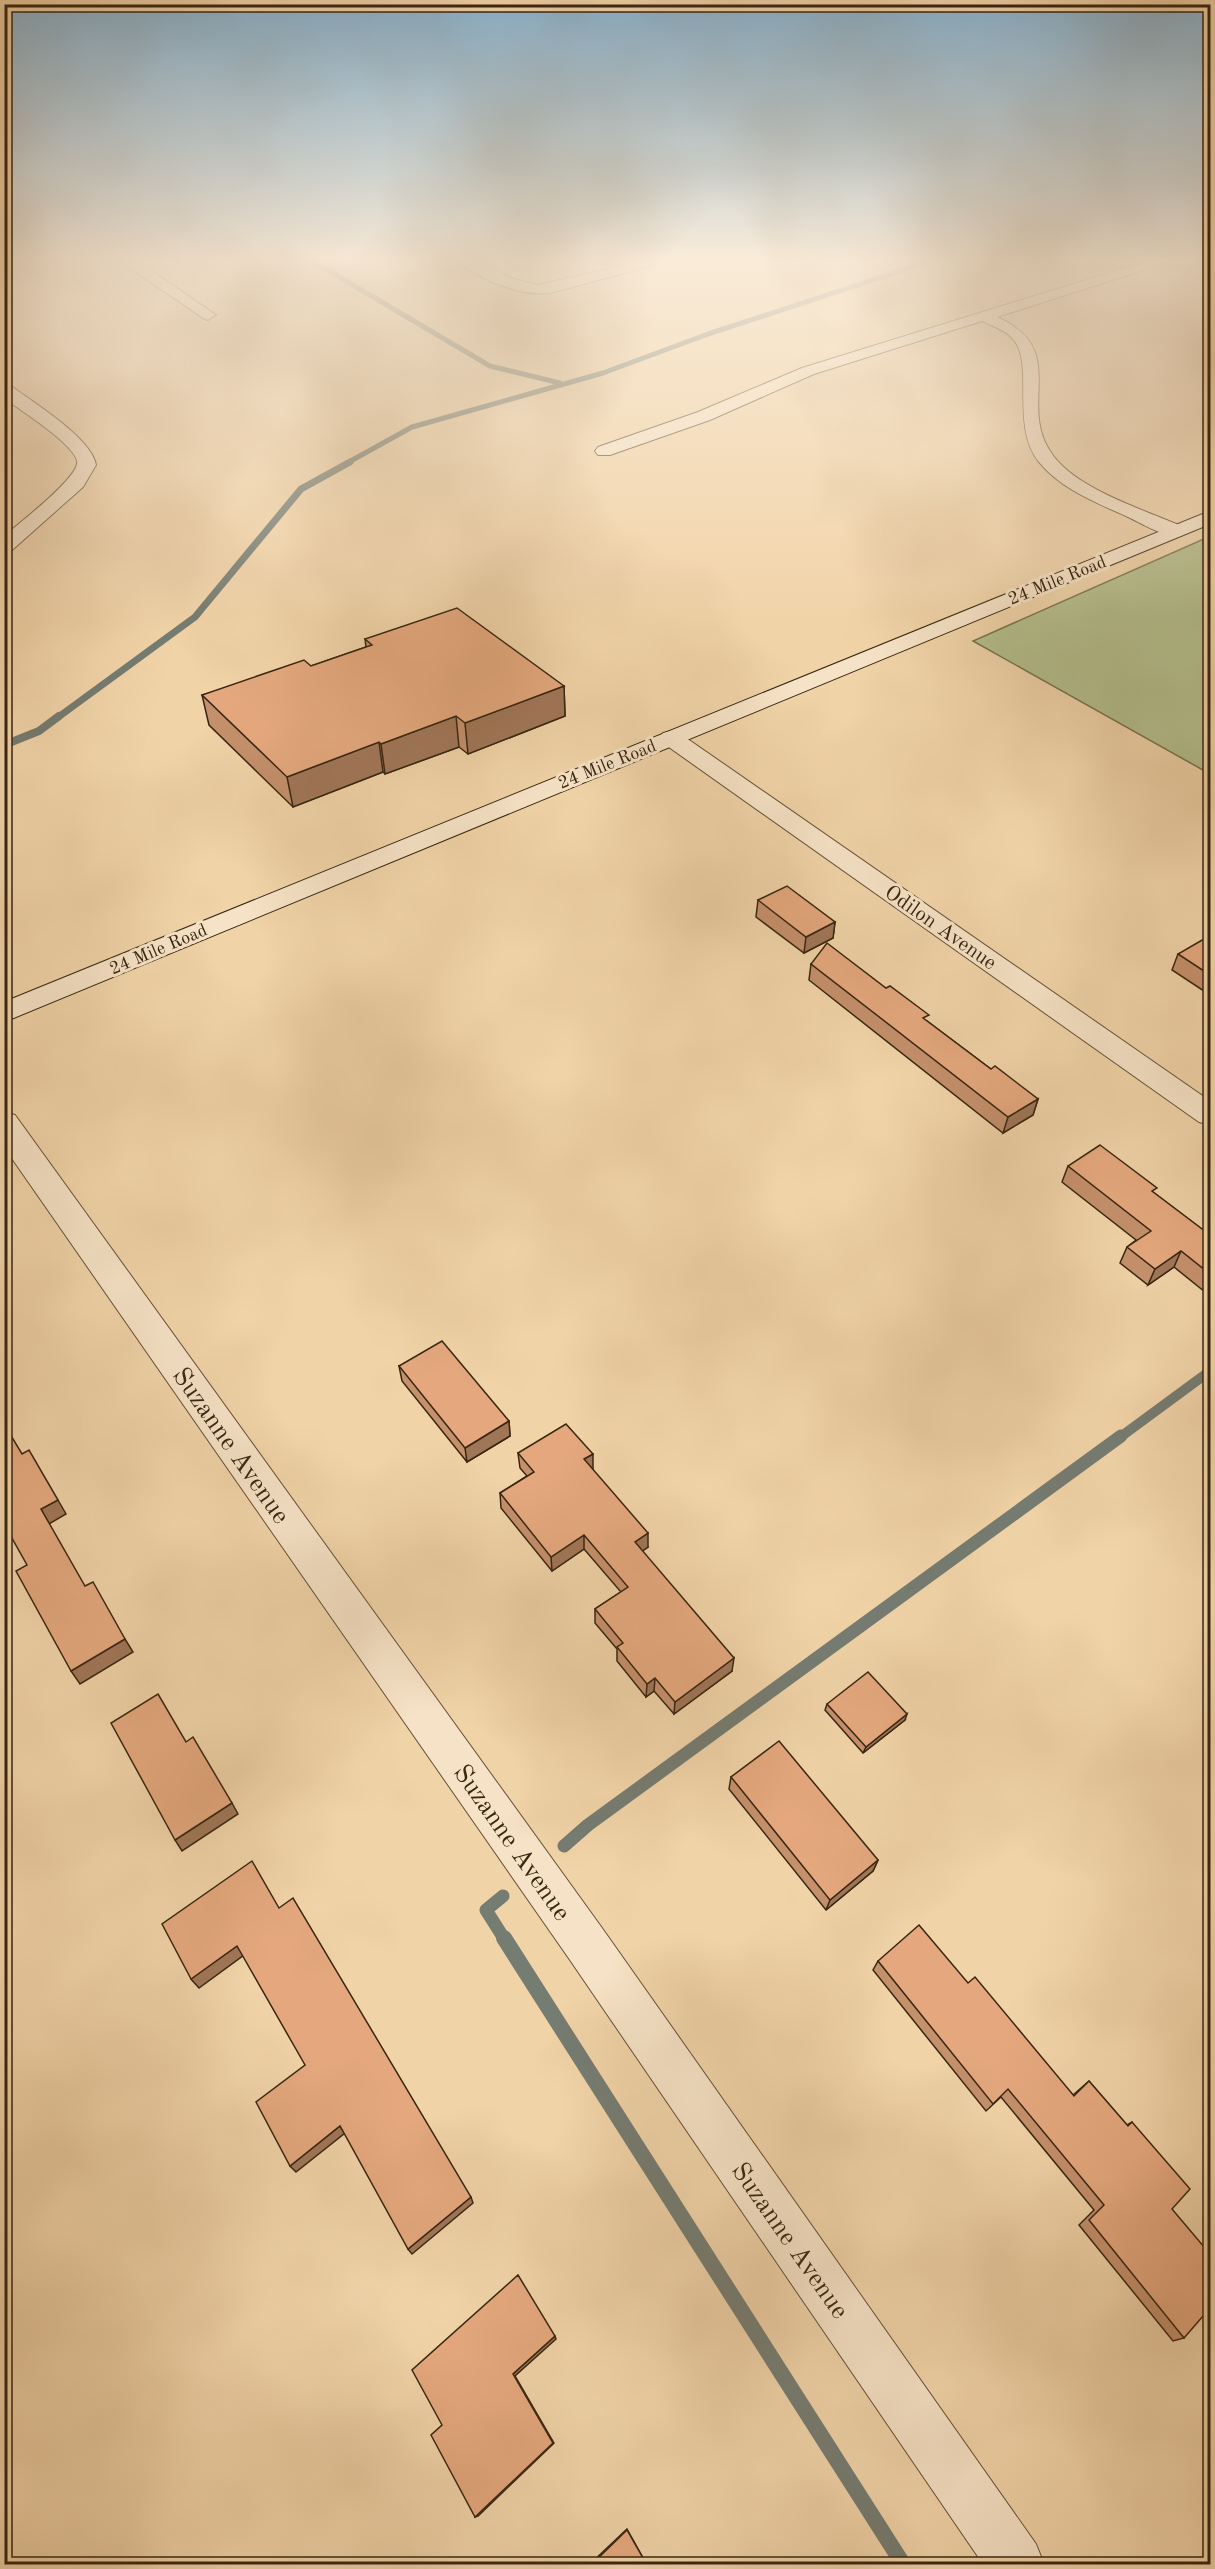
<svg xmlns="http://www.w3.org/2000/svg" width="1215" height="2569" viewBox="0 0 1215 2569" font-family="'Old Standard TT',serif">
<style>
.green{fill:#b4be8c;stroke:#76724e;stroke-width:1.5}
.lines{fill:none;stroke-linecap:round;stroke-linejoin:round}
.stream-far5{stroke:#757c72;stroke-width:5}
.stream-far4{stroke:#757c72;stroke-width:7}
.stream-far3{stroke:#757c72;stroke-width:8}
.stream-far2{stroke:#757c72;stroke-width:10}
.stream-far1{stroke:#757c72;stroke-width:13}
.stream{stroke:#757c72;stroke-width:16}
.street-casing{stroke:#665137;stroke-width:2}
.secondary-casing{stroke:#382611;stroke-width:2}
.street{fill:#f6e2c6;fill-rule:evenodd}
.secondary{fill:#f6e2c6;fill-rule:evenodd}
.wall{fill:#c5906c;stroke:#382611;stroke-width:1.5}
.shaded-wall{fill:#a07658;stroke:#382611;stroke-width:1.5}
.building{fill:#e5a87e;stroke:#382611;stroke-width:1.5}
.labels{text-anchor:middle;stroke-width:6;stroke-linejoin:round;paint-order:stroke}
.far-street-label{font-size:18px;fill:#382611;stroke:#f6e2c6}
.street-label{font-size:21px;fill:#382611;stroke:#f6e2c6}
.near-street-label{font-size:26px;fill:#382611;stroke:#f6e2c6}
</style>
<rect width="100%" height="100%" fill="#f1d3a8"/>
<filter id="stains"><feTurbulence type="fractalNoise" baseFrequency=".00333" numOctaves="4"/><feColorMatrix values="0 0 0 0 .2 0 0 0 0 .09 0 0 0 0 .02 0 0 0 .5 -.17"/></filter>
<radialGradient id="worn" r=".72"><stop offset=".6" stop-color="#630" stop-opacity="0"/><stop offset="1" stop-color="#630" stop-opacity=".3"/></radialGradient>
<polygon class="green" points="1206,538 1210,538 1210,774 973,641"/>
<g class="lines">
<g class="stream-far5">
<polyline points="309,259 490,366 560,383"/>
<polyline points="347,463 412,427 603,373 708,334 937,259"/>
</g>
<polyline class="stream-far4" points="57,718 195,617 301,489 350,462"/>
<polyline class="stream-far3" points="4,745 39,731 59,716"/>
<polyline class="stream-far2" points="1119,1438 1210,1371"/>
<g class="stream-far1">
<polyline points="564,1846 588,1825 1121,1436"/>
<polyline points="503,1896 486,1910 505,1940"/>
</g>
<polyline class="stream" points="504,1938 903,2564"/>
<g class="street-casing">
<g id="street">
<polygon points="117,259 134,259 216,315 208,320 203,318"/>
<path d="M 457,259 L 475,259 L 510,278 L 538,285 L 650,259 L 676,259 L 554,292 C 527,299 476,280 457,259 Z"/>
<path d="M 1154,259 L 1178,259 L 997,317 C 1071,350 1016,404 1052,454 C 1076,489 1145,510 1183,527 L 1186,531 L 1183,535 C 1166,539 1143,524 1128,517 C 1097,503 1061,489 1039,462 C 1010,426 1035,363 1013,339 C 1006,330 992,326 982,321 L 814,374 L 710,420 L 610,455 L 598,455 L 595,451 L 598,447 L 698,412 L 802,368 Z"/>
<path d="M 4,384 L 10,385 C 32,402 92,438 96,465 L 83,487 L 11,551 L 4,553 L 4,536 C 17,525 81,476 77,461 C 74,444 20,410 4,398 Z"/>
<polygon points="671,731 679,733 1210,1101 1210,1125 1199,1122 663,743 659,738 663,733"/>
<polygon points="4,1112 15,1115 602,1928 1036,2544 1044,2564 983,2564 570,1960 4,1147"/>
</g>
</g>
<g class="secondary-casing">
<polygon id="secondary" points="1210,511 1210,524 4,1022 4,1002"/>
</g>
<use href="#street" class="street"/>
<use href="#secondary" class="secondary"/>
</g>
<g class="wall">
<polygon points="365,639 564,686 565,716 468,754 459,747 385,774 383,772 293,807 209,725 202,695 311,666 366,647"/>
<polygon points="758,900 835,922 833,938 804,953 756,917"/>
<polygon points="1210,943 1210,995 1172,970 1178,954"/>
<polygon points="811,964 927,1021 991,1069 1038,1099 1033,1115 1003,1133 809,980"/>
<polygon points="1068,1166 1154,1193 1210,1235 1210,1296 1174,1267 1148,1285 1120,1263 1127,1247 1136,1240 1062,1182"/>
<polygon points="399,1366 509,1421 510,1436 467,1462 402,1381"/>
<polygon points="518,1453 593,1469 592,1469 648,1547 642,1551 732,1671 674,1714 654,1691 646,1697 617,1661 617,1649 595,1623 595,1609 621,1592 584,1549 552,1571 501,1508 500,1493 527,1476 520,1468"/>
<polygon points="827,1704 905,1720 863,1753 825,1710"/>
<polygon points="731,1777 878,1860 873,1871 826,1910 729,1789"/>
<polygon points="878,1961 968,1983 1073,2095 1089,2081 1127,2125 1132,2122 1172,2209 1184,2338 1173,2341 1079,2225 1094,2210 1001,2097 986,2111 873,1970"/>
<polygon points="627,2529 647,2565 589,2565"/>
</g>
<g class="shaded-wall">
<polygon points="564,686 565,716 468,754 465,723"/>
<polygon points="456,716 459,747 385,774 381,744"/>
<polygon points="379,742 383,772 293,807 287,777"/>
<polygon points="835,922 833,938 804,953 806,937"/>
<polygon points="1038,1099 1033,1115 1003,1133 1008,1117"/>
<polygon points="1181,1251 1174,1267 1148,1285 1155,1269"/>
<polygon points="509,1421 510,1436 467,1462 465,1448"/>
<polygon points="593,1454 593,1469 584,1474 584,1459"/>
<polygon points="58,1500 66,1514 49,1524 41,1509"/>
<polygon points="648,1533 648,1547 634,1557 635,1542"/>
<polygon points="584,1535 584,1549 552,1571 551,1557"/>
<polygon points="125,1639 133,1652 80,1684 71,1671"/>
<polygon points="734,1658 732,1671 674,1714 675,1702"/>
<polygon points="655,1678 654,1691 646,1697 647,1684"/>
<polygon points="907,1714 905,1720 863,1753 866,1747"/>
<polygon points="232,1803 238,1814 182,1851 175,1840"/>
<polygon points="878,1860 873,1871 826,1910 830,1900"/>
<polygon points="237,1946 244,1955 199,1988 191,1979"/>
<polygon points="340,2126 345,2133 296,2172 290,2166"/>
<polygon points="471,2197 473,2203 412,2254 408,2249"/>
<polygon points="555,2336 556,2339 515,2376 554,2443 478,2516 475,2517 513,2374"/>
</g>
<g class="building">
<polygon points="457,608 564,686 465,723 456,716 381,744 379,742 287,777 202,695 304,660 311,666 372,645 365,639"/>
<polygon points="787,886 835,922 806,937 758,900"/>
<polygon points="1204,939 1210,943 1210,975 1178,954"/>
<polygon points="827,943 886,988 890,986 929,1015 923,1018 991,1069 995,1066 1038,1099 1008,1117 811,964"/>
<polygon points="1100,1145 1157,1188 1152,1191 1210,1235 1210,1274 1181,1251 1155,1269 1127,1247 1151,1231 1068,1166"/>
<polygon points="442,1341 509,1421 465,1448 399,1366"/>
<polygon points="4,1424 22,1454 29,1450 58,1500 41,1509 85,1586 93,1582 125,1639 71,1671 16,1571 27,1565 4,1524"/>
<polygon points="566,1424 593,1454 584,1459 648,1533 635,1542 734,1658 675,1702 655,1678 647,1684 617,1647 623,1643 595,1609 628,1587 584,1535 551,1557 500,1493 534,1472 518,1453"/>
<polygon points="868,1672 907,1714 866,1747 827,1704"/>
<polygon points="158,1694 186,1742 193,1737 232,1803 175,1840 111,1723"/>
<polygon points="779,1741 878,1860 830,1900 731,1777"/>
<polygon points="252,1861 279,1908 293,1898 471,2197 408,2249 340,2126 290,2166 256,2102 305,2065 237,1946 191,1979 162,1924"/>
<polygon points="919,1925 968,1983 975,1977 1074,2096 1089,2081 1128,2126 1132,2122 1190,2189 1172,2209 1210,2254 1210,2308 1184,2338 1089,2220 1104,2205 1008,2089 993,2104 878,1961"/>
<polygon points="518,2275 555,2336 513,2374 553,2443 475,2517 431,2435 442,2425 412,2370"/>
<polygon points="627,2530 647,2565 591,2565"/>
</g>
<linearGradient id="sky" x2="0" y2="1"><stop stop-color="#8ab5d2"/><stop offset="0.42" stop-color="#f9ebd8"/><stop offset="1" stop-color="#f9ebd8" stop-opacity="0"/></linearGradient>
<rect width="1215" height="619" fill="url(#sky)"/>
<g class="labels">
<g class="far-street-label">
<text transform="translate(1057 580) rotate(-22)" y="6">24 Mile Road</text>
<text transform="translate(607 764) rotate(-22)" y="6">24 Mile Road</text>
<text transform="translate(158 949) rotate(-23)" y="6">24 Mile Road</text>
</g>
<g class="street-label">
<text transform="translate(941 927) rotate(35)" y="7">Odilon Avenue</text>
</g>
<g class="near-street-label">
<text transform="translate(232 1445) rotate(55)" y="9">Suzanne Avenue</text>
<text transform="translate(513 1842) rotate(55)" y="9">Suzanne Avenue</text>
<text transform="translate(791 2240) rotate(55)" y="9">Suzanne Avenue</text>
</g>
</g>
<rect width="1215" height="2569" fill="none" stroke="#f1d3a8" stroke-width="24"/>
<rect x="6" y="6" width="1203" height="2557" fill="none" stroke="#382611" stroke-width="3"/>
<rect x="12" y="12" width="1191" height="2545" fill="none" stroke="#382611" stroke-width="1.5"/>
<rect width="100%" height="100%" filter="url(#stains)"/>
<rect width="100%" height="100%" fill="url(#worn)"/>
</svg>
